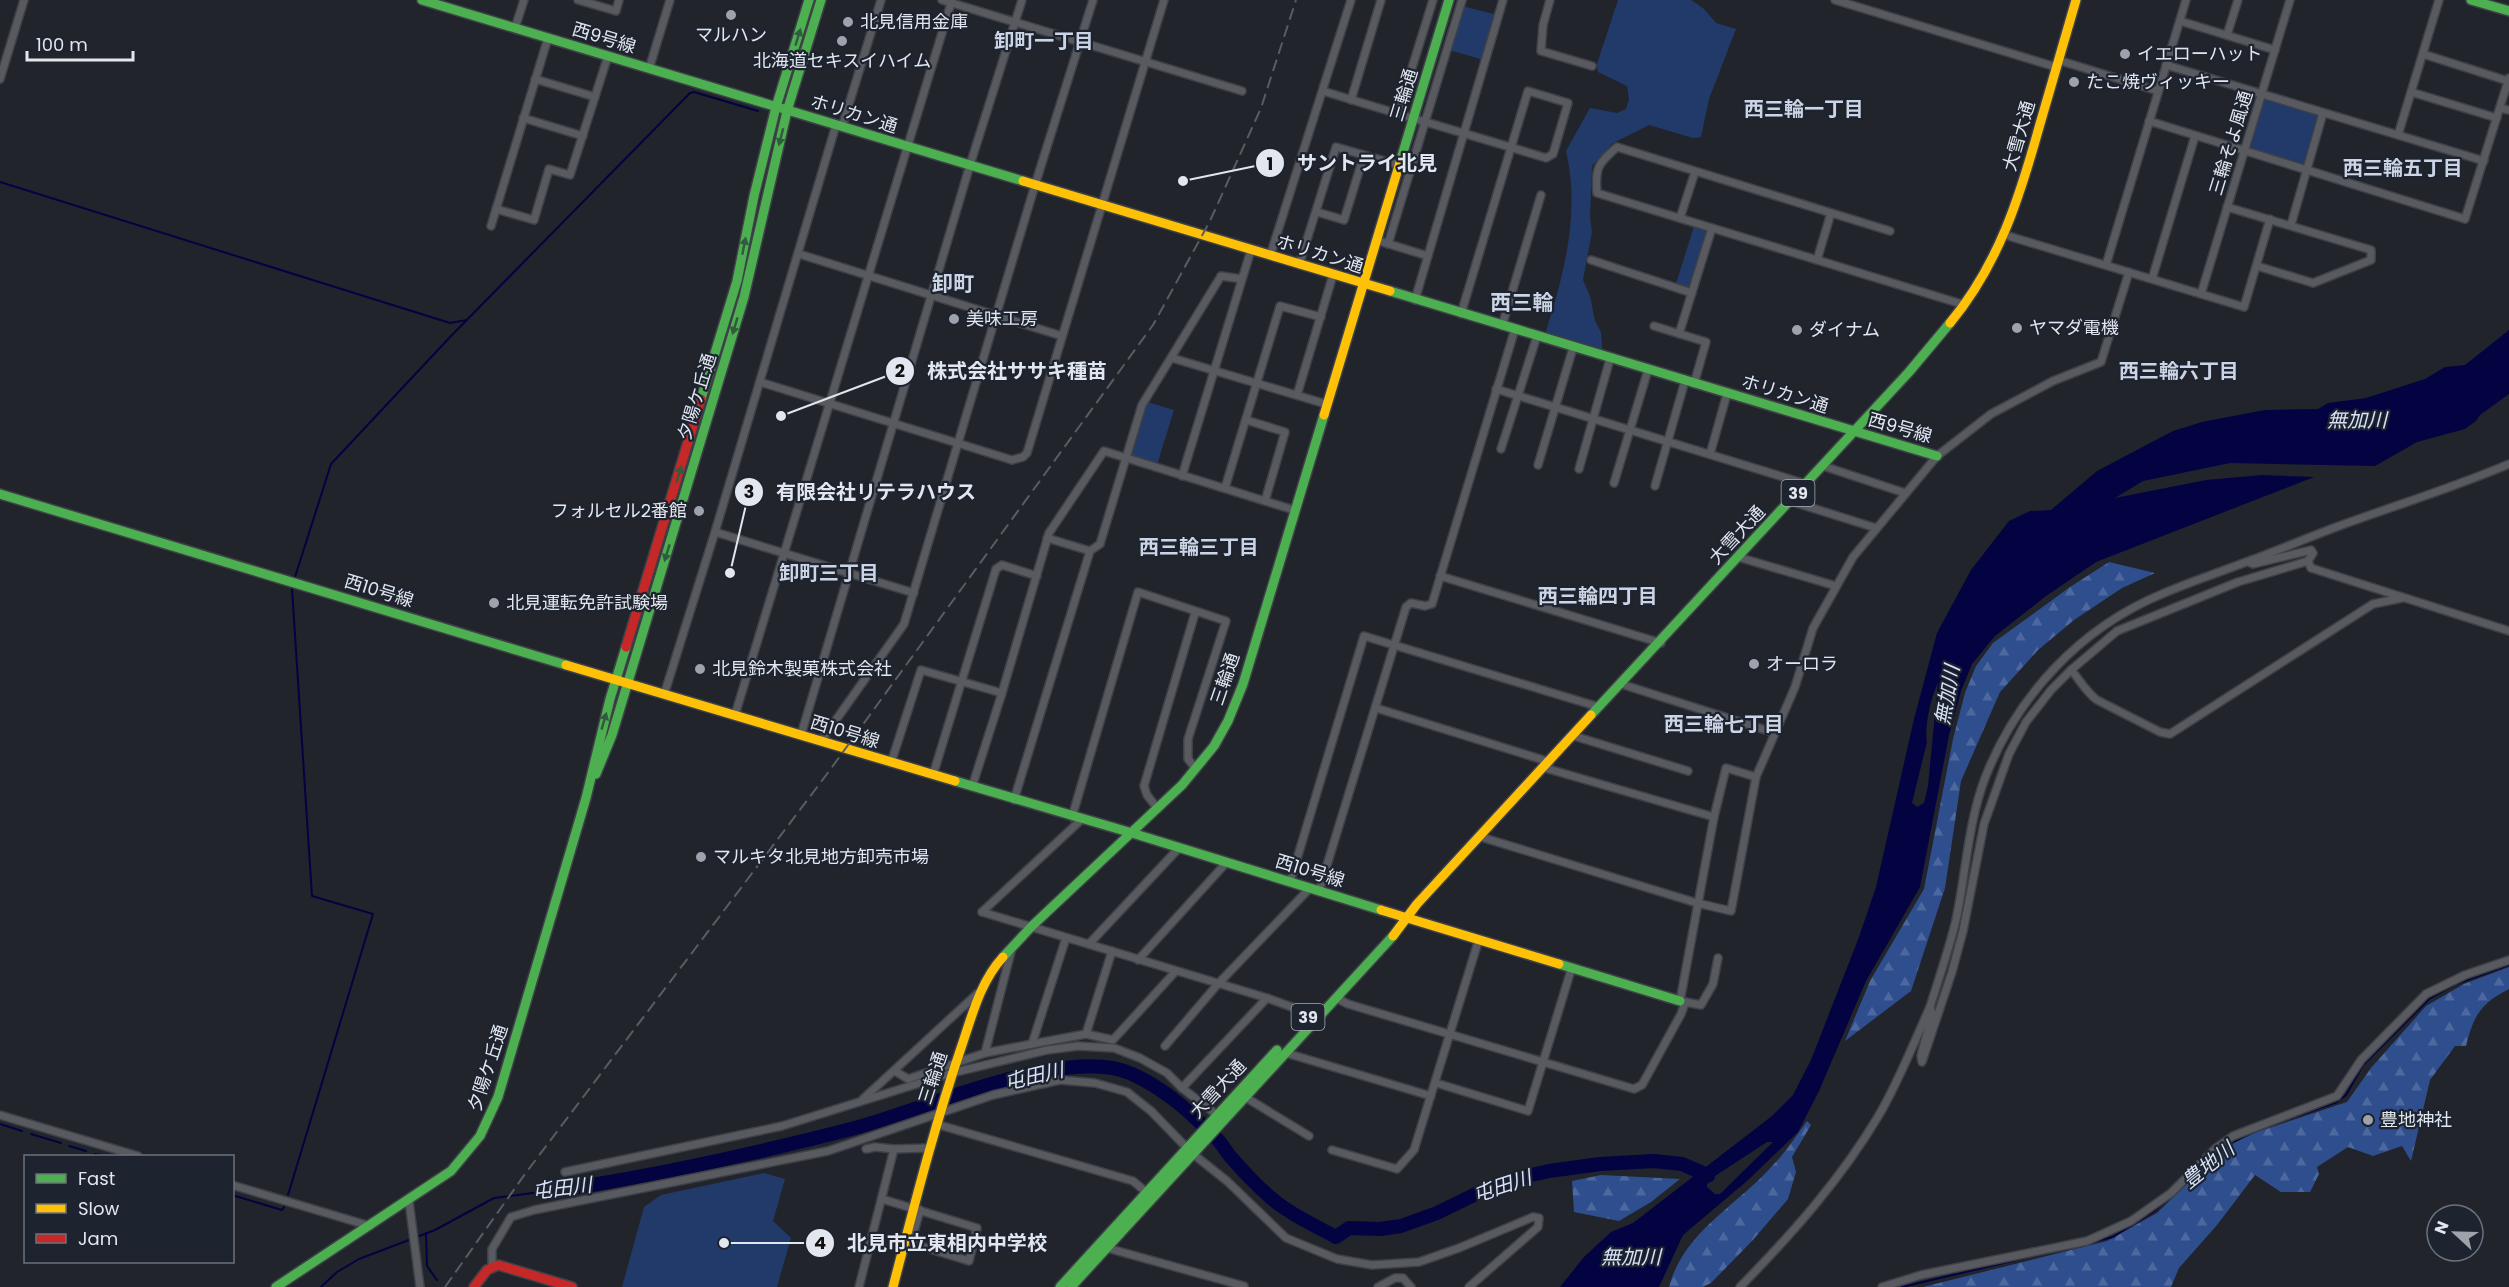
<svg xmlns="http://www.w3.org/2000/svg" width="2509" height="1287" viewBox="0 0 2509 1287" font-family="Poppins,'Noto Sans JP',sans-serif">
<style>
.forest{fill:url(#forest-firs)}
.park{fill:#223a69}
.water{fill:#030341;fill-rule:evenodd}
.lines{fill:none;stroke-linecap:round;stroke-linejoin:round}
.stream{stroke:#030341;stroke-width:2}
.river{stroke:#030341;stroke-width:14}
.street-casing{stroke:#3e4147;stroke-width:10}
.fast-casing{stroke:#3e4147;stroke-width:12}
.slow-casing{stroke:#3e4147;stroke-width:12}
.jam-casing{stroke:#3e4147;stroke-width:12}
.street{stroke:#585a60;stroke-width:7}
.fast{stroke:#4caf50;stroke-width:9}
.slow{stroke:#ffc107;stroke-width:9}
.jam{stroke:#c62828;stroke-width:9}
.rail{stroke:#5a5c62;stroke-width:2;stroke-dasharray:12 6;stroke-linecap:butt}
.oneway{fill:#305b3c}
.poi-dot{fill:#9ea2aa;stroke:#1d232f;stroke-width:2}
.labels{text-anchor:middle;stroke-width:4.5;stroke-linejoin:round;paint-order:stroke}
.shield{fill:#1d232f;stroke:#a7acb5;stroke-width:1.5}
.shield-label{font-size:16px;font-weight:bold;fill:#e2e6ee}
.poi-label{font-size:18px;fill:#e2e6ee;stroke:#1d232f;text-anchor:start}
.street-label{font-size:18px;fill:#e2e6ee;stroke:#1d232f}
.neighbourhood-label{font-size:20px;font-weight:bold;fill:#ccd5e5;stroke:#1d232f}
.water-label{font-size:20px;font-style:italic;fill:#d8e3f8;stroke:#1d232f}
.quarter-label{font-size:21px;font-weight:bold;fill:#ccd5e5;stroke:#1d232f}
.leader{fill:none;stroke:#e2e6ee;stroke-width:2}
.callout-dot{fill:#e2e6ee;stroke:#1d232f;stroke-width:2}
.mark-label{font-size:18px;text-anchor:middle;font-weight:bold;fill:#111}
.callout-label{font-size:20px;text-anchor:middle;font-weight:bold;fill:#e2e6ee;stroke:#1d232f;stroke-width:4.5;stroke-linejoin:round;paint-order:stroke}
</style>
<defs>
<pattern id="forest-firs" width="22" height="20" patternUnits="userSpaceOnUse" patternTransform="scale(1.5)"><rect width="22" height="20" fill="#2f4e8e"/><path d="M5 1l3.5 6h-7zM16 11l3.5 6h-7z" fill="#4d689e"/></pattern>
</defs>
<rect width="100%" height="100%" fill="#21242b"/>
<g class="forest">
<polygon points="2109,562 2155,573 2122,588 2074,620 2038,650 2000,692 1961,781 1945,888 1911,991 1845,1041 1870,981 1924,889 1953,739 1965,693 1976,666 1993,643 2070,587"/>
<path d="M 2509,967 L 2509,989 C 2480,1004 2474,1015 2466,1046 L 2455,1046 L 2430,1080 L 2411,1161 L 2402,1146 L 2373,1156 L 2348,1147 L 2317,1167 L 2319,1174 L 2310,1192 L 2281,1192 L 2255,1175 L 2217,1225 L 2179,1268 L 2171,1287 L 1923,1287 L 2107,1241 L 2157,1213 L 2223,1149 L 2251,1134 L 2347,1102 L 2371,1068 L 2426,1006 L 2464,984 Z"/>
<path d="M 1807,1121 L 1811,1125 L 1792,1157 L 1796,1172 L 1788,1199 L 1752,1241 L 1711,1283 L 1703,1287 L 1669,1287 C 1684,1231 1737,1206 1773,1165 C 1786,1152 1796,1136 1807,1121 Z"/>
<polygon points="1601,1175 1680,1179 1651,1202 1619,1221 1574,1212 1572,1181"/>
</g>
<g class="park">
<path d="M 1618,0 L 1691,0 L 1704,9 L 1716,23 L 1736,29 L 1709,99 L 1701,137 L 1693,138 L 1649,125 L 1613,143 L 1592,166 L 1590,218 L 1592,232 L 1583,280 L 1590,296 L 1595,321 L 1601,332 L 1603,357 L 1544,338 C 1563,277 1581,215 1566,151 L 1590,108 L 1617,113 L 1626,109 L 1629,99 L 1627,86 L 1598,72 L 1597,64 Z"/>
<polygon points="1462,6 1497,15 1484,60 1449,50"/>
<polygon points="2264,98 2320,116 2305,165 2248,148"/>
<polygon points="1695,223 1712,228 1692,293 1675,287"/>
<polygon points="1144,401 1174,410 1156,468 1126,458"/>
<polygon points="764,1173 785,1179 773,1221 791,1238 777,1287 622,1287 644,1207 661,1195"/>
</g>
<path class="water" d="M 2509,330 L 2509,394 L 2480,415 L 2476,421 L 2465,429 L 2417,442 L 2375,466 L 2230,463 L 2143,481 L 2115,498 L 2206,480 L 2262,475 L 2314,477 L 2096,562 L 2046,596 L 1995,636 L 1972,664 L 1961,691 L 1949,735 L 1920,887 L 1866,981 L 1819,1091 L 1798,1132 L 1747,1181 L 1683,1235 L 1659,1287 L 1560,1287 L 1584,1257 L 1611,1232 L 1633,1223 L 1772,1116 L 1793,1095 L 1811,1060 L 1859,937 L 1876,887 L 1914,719 L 1937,633 L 1971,570 L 2009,521 L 2030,511 L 2051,510 L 2097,471 L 2173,431 L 2202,422 L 2265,410 L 2318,409 L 2328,403 L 2366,398 L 2425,379 L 2445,367 L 2465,365 ZM 1938,683 L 1928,786 L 1924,803 L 1917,807 L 1912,803 L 1927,742 C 1924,728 1931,696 1938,683 ZM 1767,1142 L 1773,1142 L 1720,1194 L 1715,1194 L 1707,1187 L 1707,1184 L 1714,1180 L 1715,1176 Z"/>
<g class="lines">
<g class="stream">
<polyline points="0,182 450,323 467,320"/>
<polyline points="295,577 331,464 451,336 690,93 694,92 758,111"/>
<polyline points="0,1124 22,1131"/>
<polyline points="31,1134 61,1143"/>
<polyline points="69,1146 86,1151"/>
<polyline points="95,1154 105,1156"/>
<polyline points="2189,1180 2228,1144 2263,1128 2337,1102 2346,1095 2363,1065 2429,999 2456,984 2509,965"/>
<polyline points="232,1195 282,1210 284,1207"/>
<polyline points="288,1195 373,914 312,896 292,589"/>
<polyline points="426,1233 427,1266 437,1280"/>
<polyline points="321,1287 337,1272 359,1259 435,1230 494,1198 580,1187"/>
<polyline points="1902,1287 2113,1237 2153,1212 2167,1200"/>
</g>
<path class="river" d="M 580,1187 C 671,1172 762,1152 851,1129 C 920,1112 1067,1043 1132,1074 C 1166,1089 1192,1114 1218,1140 C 1222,1144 1225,1150 1229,1155 C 1241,1169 1255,1184 1270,1197 C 1288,1213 1314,1225 1336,1237 L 1349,1228 L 1380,1229 L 1401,1226 L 1437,1213 L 1478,1193 L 1522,1177 L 1549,1171 L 1600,1164 L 1654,1161 L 1682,1164 L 1707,1175"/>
<g class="street-casing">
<g id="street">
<polyline points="578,0 616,11 619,0"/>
<polyline points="942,0 1242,91"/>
<polyline points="1550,0 1543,25 1541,51 1592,66"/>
<polyline points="1835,0 2056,67"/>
<polyline points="2180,21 2275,50"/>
<polyline points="515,28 524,0"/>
<polyline points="2227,35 2238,0"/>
<polyline points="2423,54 2508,81"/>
<polyline points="2058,60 2158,91"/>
<polyline points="2166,65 2484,161"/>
<polyline points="649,69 670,0"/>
<polyline points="0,79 24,0"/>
<polyline points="535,79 595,97"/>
<path d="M 1323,91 C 1397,114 1471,135 1546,158 L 1553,154 L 1568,103 L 1528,91 L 1461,314"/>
<polyline points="2411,92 2497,118"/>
<polyline points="1351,100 1381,0"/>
<polyline points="2500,108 2509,110"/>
<polyline points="1398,113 1433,0"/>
<polyline points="523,118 583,136"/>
<polyline points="2149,121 2465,219 2509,78"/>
<polyline points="842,127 881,0"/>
<polyline points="2398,135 2439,0"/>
<polyline points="2227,207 2371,250 2371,260 2313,283 2257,266"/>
<polyline points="496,209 534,220 549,169 570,175 608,56"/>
<polyline points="1317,212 1344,220 1364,155"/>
<polyline points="1680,218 1695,172"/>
<polyline points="2291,225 2323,113"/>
<polyline points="491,226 548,38"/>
<path d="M 1890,231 L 1617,147 C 1598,164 1595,167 1597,193 L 1965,305"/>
<polyline points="2005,235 2244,307 2270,219"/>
<polyline points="1376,240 1428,256"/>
<polyline points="1388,244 1462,0"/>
<polyline points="799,254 1062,336"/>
<polyline points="1270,256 1351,0"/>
<polyline points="1591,260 1692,293"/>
<polyline points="1817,260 1831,213"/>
<polyline points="1299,265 1336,147 1399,165"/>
<polyline points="2106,265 2186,0"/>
<polyline points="2152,279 2195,136"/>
<polyline points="2201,294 2290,0"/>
<polyline points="1415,300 1503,0"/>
<polyline points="1502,326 1541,195"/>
<polyline points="1654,326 1706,342 1694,384"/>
<polyline points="1679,334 1712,228"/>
<polyline points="1172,358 1326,404"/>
<polyline points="760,382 1012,460 1023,457 1027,453 1164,0"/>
<polyline points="1496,389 1806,484"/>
<polyline points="1297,395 1333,275"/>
<polyline points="1246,420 1285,432 1265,501"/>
<polyline points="1501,449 1537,336"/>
<polyline points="1710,454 1727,394"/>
<polyline points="1538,465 1573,348"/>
<polyline points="1823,466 1905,493"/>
<polyline points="1579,469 1610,359"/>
<polyline points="1182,476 1251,250"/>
<polyline points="1614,483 1648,370"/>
<polyline points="1655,486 1685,381"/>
<polyline points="1225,488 1280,306 1321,317"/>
<polyline points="1790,501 1876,528"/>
<polyline points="715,532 914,593"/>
<polyline points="1090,551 1100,544 1142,405 1221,276 1242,279"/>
<polyline points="1738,557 1836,586"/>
<polyline points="2249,562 2253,564 2311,550 2313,553 2308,561 2311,568 2509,631"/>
<polyline points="1440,576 1661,643"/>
<path d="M 2071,670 C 2080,680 2086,692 2097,700 L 2160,732 L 2170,734 L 2373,604 L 2402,598"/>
<polyline points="1621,684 1775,733"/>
<polyline points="664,695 715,532 836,125"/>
<polyline points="1376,708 1550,762"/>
<polyline points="735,715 952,0"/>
<polyline points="801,735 970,165 1022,0"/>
<polyline points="1574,736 1688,771"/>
<polyline points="821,741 904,624 1035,185 1093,0"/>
<polyline points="891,763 921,670 1002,693"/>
<polyline points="1545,768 1714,817"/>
<polyline points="933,775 996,569 1002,565 1037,576"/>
<polyline points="972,787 1002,693 1049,533 1104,451 1294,510"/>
<polyline points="1014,800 1090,551 1047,538"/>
<polyline points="1158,809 1147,795 1144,786 1195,613"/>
<polyline points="1072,817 1138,592 1226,621 1188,739 1188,759 1196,769"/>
<polyline points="1481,837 1697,903 1731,911 1756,777 1795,687 1813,628 1853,557 1937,456 1991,414 2053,381 2101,362 2129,272"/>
<polyline points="1290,882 1364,636 1599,707"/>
<polyline points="1319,891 1406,607 1411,603 1425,606 1432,604 1515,329"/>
<polyline points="982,912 1267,998 1311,1014"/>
<polyline points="982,912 1081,820"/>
<polyline points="1089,944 1178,849"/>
<polyline points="1718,958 1713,984 1701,1005 1680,1001 1714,817 1726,768 1756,777"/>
<polyline points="1138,960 1226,863"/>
<polyline points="1336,998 1348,1004 1634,1089 1642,1085 1681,1014 1685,1003"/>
<path d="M 1930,1007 C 1939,978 1949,949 1956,920 C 1966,873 1968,823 1985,778 C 2017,696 2080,628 2162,594 C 2189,582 2218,573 2246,562 C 2274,552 2302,540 2331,529 C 2390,507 2450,489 2509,464"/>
<polyline points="1086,1034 1112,951"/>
<polyline points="1032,1044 1066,938"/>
<polyline points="1165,1046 1217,985 1310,888"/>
<polyline points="985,1053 1012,948"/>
<polyline points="1286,1053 1431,1096"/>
<polyline points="895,1071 908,1079 985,1053 1032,1044 1086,1034 1113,1040 1175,972"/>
<polyline points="1436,1083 1528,1111 1572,967"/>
<polyline points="1182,1088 1267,998"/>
<polyline points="1245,1097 1309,1136"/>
<polyline points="863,1099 978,993"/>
<polyline points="0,1115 138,1156"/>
<polyline points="936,1124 1133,1181 1146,1192"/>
<polyline points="866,1149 875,1147 894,1149 929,1148"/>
<polyline points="1332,1150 1397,1169 1414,1150 1479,939"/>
<polyline points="1193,1154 1227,1181 1286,1238 1337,1259 1372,1265 1419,1262 1459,1248 1533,1217 1539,1218 1538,1227 1469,1287"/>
<polyline points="565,1172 782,1126 952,1073 1047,1050 1078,1046 1114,1048 1140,1058 1167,1073 1182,1088 1217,1115"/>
<polyline points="232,1185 370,1226"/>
<polyline points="882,1199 977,1228 969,1261 911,1243 920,1210"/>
<polyline points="409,1201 420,1287"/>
<polyline points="1107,1248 1244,1286"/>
<polyline points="492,1266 492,1249 511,1217 534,1210 828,1151 993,1095 1060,1080 1095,1083 1127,1092 1151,1111 1187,1148"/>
<polyline points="859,1287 894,1149"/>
<polyline points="1378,1287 1395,1278 1403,1278 1411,1287"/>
<path d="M 1740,1287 C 1792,1234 1841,1179 1879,1115 C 1899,1081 1914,1042 1930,1007 L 1932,1013 L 1921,1056 L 1922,1062 L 1952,972 L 1963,931 L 1984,824 L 2009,754 L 2026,722 L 2051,690 L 2071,670 L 2117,631 L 2238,582 L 2308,561"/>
<polyline points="1882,1287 1921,1275 2087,1241 2131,1221 2171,1193 2216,1148 2233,1136 2337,1096 2361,1060 2426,994 2465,975 2509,960"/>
</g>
</g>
<g class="fast-casing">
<g id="fast">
<polyline points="422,0 1023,181"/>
<polyline points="2471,0 2509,11"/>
<polyline points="1401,159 1449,0"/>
<polyline points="1390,291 1937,456"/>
<polyline points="701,399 737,281 754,196 776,107 809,0"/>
<polyline points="0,494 566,665"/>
<polyline points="1591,715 1909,372 1950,323"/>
<polyline points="596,774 612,735 744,297 787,111 821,0"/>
<polyline points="955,781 1132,833 1381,910"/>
<polyline points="1003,957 1032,926 1182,785 1214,746 1228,721 1243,684 1324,415"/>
<polyline points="1559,964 1680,1001"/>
<polyline points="276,1287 451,1171 480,1136 498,1097 586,798 610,699 626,647"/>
<polyline points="1060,1287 1277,1050"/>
<polyline points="1071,1287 1393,936"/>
</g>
</g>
<g class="slow-casing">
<g id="slow">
<polyline points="1023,181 1390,291"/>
<path d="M 1950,323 C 1999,264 2020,196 2040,124 C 2052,83 2064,41 2076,0"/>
<polyline points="1324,415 1401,159"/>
<polyline points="566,665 955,781"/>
<polyline points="1381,910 1559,964"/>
<polyline points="1393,936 1417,904 1591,715"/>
<path d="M 893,1287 C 914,1207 934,1127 961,1048 C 972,1016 980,982 1003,957"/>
</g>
</g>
<g class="jam-casing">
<g id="jam">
<polyline points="626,647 701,399"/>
<polyline points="474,1287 487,1270 498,1265 572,1287"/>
</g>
</g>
<use href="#street" class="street"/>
<use href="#fast" class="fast"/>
<use href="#slow" class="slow"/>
<use href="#jam" class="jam"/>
<polyline class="rail" points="445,1287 525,1174 827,774 1153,325 1210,221 1261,108 1296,0"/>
</g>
<defs><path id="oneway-solid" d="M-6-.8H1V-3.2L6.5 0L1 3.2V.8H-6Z" transform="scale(1.5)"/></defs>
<g class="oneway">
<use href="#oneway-solid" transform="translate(798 37) rotate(-73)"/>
<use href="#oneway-solid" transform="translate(781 137) rotate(104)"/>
<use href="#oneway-solid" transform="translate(744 246) rotate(-79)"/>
<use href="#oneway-solid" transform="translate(735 326) rotate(107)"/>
<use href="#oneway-solid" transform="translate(679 474) rotate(-73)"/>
<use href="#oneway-solid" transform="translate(667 553) rotate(107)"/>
<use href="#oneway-solid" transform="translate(604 721) rotate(-74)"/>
</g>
<g class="poi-dot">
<circle cx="731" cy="15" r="6"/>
<circle cx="848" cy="22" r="6"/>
<circle cx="842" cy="41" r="6"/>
<circle cx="2125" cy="54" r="6"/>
<circle cx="2074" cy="82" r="6"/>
<circle cx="954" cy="319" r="6"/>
<circle cx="2017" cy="328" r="6"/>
<circle cx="1797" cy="330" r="6"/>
<circle cx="699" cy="511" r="6"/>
<circle cx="494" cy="603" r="6"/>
<circle cx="1754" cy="664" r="6"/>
<circle cx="700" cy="669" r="6"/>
<circle cx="701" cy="857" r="6"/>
<circle cx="2368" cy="1120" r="6"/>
</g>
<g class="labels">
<g class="shield">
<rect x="1781.5" y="480" width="33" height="26" rx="4.5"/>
<rect x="1291.5" y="1004" width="33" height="26" rx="4.5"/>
</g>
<g class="shield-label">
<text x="1798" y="499">39</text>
<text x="1308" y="1023">39</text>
</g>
<g class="poi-label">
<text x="860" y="28">北見信用金庫</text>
<text x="731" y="41" text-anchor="middle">マルハン</text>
<text x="2137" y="60">イエローハット</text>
<text x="842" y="67" text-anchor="middle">北海道セキスイハイム</text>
<text x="2086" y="88">たこ焼ヴィッキー</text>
<text x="966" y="325">美味工房</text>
<text x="2029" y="334">ヤマダ電機</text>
<text x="1809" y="336">ダイナム</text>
<text x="687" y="517" text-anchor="end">フォルセル2番館</text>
<text x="506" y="609">北見運転免許試験場</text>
<text x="1766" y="670">オーロラ</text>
<text x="712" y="675">北見鈴木製菓株式会社</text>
<text x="713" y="863">マルキタ北見地方卸売市場</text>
<text x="2380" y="1126">豊地神社</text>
</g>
<g class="street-label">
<text transform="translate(604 38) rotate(17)" y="6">西9号線</text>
<text transform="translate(1404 95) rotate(-73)" y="6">三輪通</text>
<text transform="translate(854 114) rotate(17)" y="6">ホリカン通</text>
<text transform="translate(2019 136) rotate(-74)" y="6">大雪大通</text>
<text transform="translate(2231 143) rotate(-73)" y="6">三輪そよ風通</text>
<text transform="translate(1320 254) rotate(17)" y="6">ホリカン通</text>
<text transform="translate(1785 394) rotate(17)" y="6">ホリカン通</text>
<text transform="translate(697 397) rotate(-73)" y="6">夕陽ケ丘通</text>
<text transform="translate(1900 428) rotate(16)" y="6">西9号線</text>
<text transform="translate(1737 535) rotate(-47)" y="6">大雪大通</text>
<text transform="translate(379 591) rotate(17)" y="6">西10号線</text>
<text transform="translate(1225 679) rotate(-71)" y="6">三輪通</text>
<text transform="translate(845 732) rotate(17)" y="6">西10号線</text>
<text transform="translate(1310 871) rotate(17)" y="6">西10号線</text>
<text transform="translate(488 1068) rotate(-72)" y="6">夕陽ケ丘通</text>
<text transform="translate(933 1078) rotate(-72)" y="6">三輪通</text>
<text transform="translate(1218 1089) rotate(-47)" y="6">大雪大通</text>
</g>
<g class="neighbourhood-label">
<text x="1044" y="48">卸町一丁目</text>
<text x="1804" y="116">西三輪一丁目</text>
<text x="2403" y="175">西三輪五丁目</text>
<text x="2179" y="378">西三輪六丁目</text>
<text x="1199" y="554">西三輪三丁目</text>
<text x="829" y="580">卸町三丁目</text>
<text x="1598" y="603">西三輪四丁目</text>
<text x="1724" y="731">西三輪七丁目</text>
</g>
<g class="water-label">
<text x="2357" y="427">無加川</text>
<text transform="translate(1947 695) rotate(-80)" y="7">無加川</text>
<text transform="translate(1034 1076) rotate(-13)" y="7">屯田川</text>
<text transform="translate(2208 1165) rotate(-39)" y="7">豊地川</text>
<text transform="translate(1502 1186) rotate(-18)" y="7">屯田川</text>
<text transform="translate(562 1188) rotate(-7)" y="7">屯田川</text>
<text x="1631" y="1264">無加川</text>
</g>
<g class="quarter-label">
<text x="953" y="291">卸町</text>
<text x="1522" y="310">西三輪</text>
</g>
</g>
<path class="leader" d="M1183 181L1270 163M781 416L900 371M730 573L749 492M724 1243L820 1243"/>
<g class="callout-dot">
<circle cx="1183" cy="181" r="6"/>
<circle cx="781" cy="416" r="6"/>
<circle cx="730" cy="573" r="6"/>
<circle cx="724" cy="1243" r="6"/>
<circle cx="1270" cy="163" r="15"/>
<circle cx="900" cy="371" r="15"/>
<circle cx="749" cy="492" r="15"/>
<circle cx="820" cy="1243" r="15"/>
</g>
<g class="mark-label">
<text x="1270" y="170">1</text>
<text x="900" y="377">2</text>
<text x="749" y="498">3</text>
<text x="820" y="1249">4</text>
</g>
<g class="callout-label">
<text x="1367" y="170">サントライ北見</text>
<text x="1017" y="378">株式会社ササキ種苗</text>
<text x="876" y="499">有限会社リテラハウス</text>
<text x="947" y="1250">北見市立東相内中学校</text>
</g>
<rect x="24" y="1155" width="210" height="108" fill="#1d232f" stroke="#6c717b" stroke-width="1.5"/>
<rect x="36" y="1174" width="30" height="9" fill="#4caf50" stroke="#6c717b" stroke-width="1.5"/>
<text x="78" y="1185" font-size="18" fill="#e2e6ee">Fast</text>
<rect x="36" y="1204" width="30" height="9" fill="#ffc107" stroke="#6c717b" stroke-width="1.5"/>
<text x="78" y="1215" font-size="18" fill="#e2e6ee">Slow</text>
<rect x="36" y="1234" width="30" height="9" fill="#c62828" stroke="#6c717b" stroke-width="1.5"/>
<text x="78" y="1245" font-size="18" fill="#e2e6ee">Jam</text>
<g transform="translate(2455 1233) rotate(292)"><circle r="28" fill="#1d232f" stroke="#6c717b" stroke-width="1.5"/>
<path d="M0-4.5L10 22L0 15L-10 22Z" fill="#9ea2aa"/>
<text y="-9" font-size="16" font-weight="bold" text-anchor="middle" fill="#e2e6ee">N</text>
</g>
<path d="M27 51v9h106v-9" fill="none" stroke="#e2e6ee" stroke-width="3"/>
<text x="36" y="51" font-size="18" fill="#e2e6ee" stroke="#1d232f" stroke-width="4.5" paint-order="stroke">100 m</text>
</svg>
